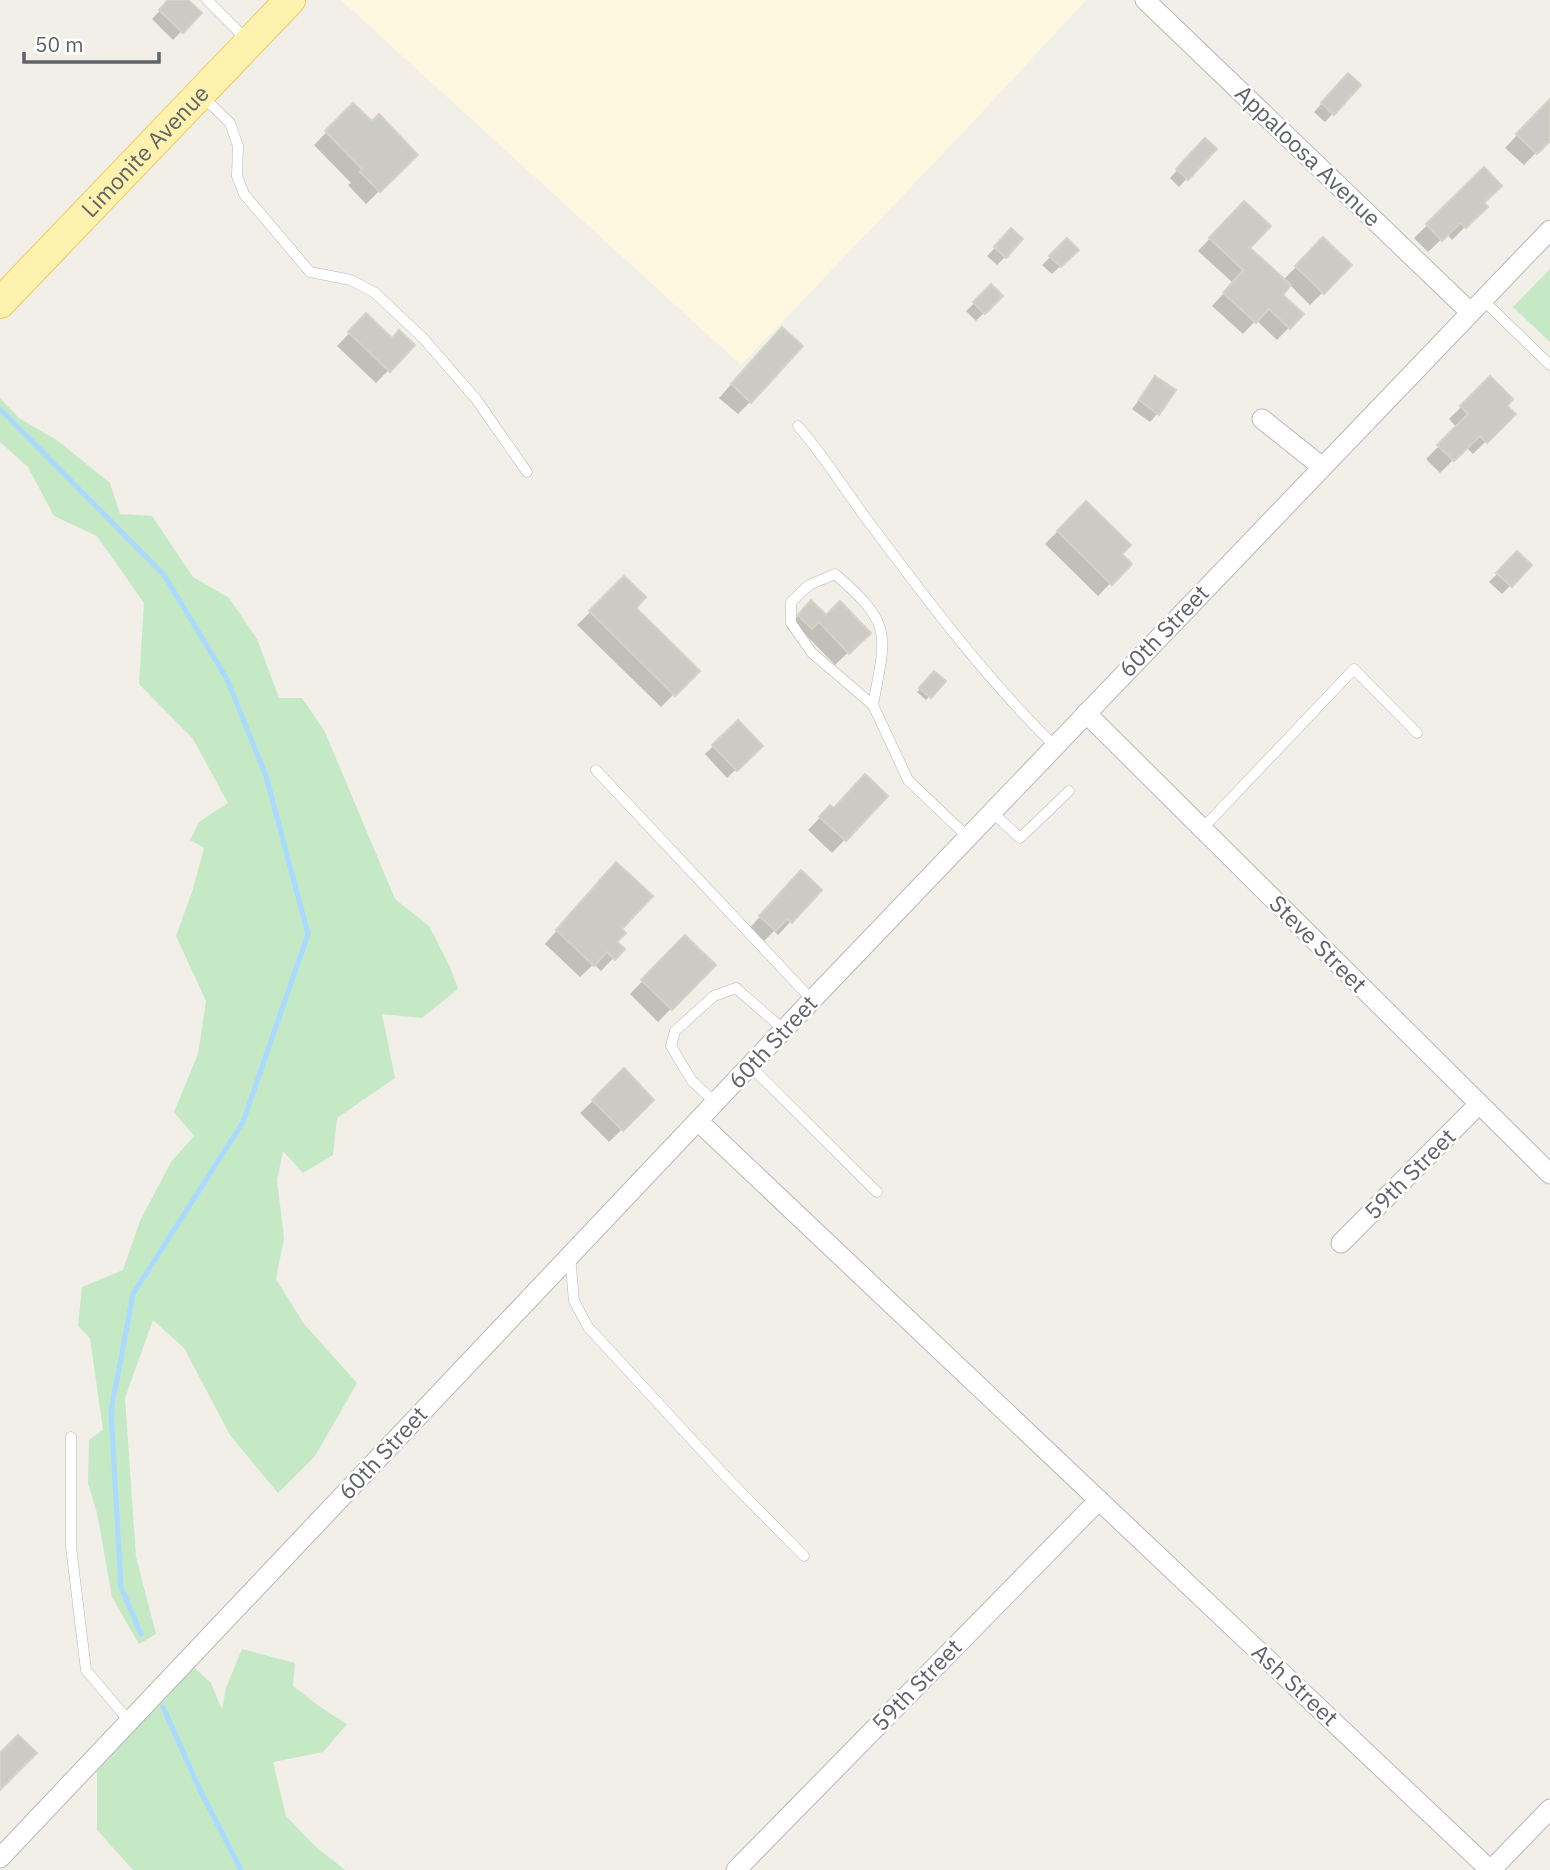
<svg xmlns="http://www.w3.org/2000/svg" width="1550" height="1870" viewBox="0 0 1550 1870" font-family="'IBM Plex Sans',sans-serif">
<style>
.commercial{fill:#fef7e0}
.green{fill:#c5e8c5}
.shadow{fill:#0003}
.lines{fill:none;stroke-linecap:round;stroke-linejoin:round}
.stream{stroke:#aadaff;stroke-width:5}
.building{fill:#cccac5;stroke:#d6d1c6;stroke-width:2}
.service-casing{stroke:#b5b8bc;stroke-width:11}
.minor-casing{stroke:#b5b8bc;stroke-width:21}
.primary-casing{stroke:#f2c960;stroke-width:32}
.service{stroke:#fff;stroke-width:10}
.minor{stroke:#fff;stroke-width:19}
.primary{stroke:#fff2af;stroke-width:30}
.labels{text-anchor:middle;stroke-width:5;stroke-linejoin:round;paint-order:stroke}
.street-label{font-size:23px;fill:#5f6368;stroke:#fff}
</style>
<rect width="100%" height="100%" fill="#f1efe8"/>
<polygon class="commercial" points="341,0 1086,0 972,123 741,365"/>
<g class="green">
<polygon points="1550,269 1550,342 1513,307"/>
<polygon points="0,398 19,418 58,441 110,483 120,514 152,516 193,577 229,598 257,639 279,698 302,698 325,732 395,899 429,926 450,967 458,989 422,1018 382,1014 395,1078 337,1118 333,1155 303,1173 283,1151 277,1180 284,1238 276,1279 304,1324 357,1383 315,1456 278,1493 230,1435 184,1348 153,1320 125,1398 136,1557 156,1634 139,1644 112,1597 97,1513 88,1483 89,1440 103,1430 90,1338 78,1326 82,1287 123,1270 140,1221 171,1162 194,1136 174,1112 198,1054 206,1001 176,936 192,892 204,848 190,840 199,822 228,803 193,739 139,684 144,603 97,536 54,516 28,467 0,442"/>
<polygon points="242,1649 295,1663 293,1686 320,1707 347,1724 323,1752 273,1762 286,1816 317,1848 345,1870 133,1870 97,1830 97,1755 187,1661 211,1683 222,1710 226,1688"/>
</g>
<g class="shadow">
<polygon points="170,0 185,0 199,13 173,40 152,19"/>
<polygon points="1340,83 1359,85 1325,122 1314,112"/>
<polygon points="1550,100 1550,138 1524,165 1505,148"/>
<polygon points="353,105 372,124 416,155 366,204 348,185 351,183 314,145"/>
<polygon points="1205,140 1214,149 1179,187 1170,178"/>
<polygon points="1484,170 1482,204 1485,207 1452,240 1447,234 1428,252 1414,238"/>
<polygon points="1232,215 1248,248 1283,280 1323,240 1350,265 1310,305 1289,284 1280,295 1301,315 1277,340 1256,320 1243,334 1212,306 1233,283 1198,251"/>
<polygon points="1011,231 1005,257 997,265 987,256"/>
<polygon points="1067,240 1077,250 1052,274 1042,265"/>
<polygon points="991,287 1000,296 976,321 966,311"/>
<polygon points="366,316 392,340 413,345 376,383 337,346"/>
<polygon points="769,342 750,402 738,414 719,398"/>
<polygon points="1156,378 1158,413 1150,422 1132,409"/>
<polygon points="1490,379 1505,406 1513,414 1473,454 1466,447 1440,473 1426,459 1457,428 1449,419"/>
<polygon points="1086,503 1119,554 1129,564 1098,596 1045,544"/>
<polygon points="1517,554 1530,565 1502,594 1489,582"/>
<polygon points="624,579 633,608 697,671 661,707 577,625"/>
<polygon points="799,615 826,618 868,633 835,665 805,634 798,640 787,628"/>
<polygon points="934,673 943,681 926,700 917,692"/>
<polygon points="738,722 760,746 727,778 705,754"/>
<polygon points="886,796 832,853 808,830 830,807 833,810"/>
<polygon points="603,877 615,942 622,949 601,971 594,964 580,977 545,944"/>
<polygon points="788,885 820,890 778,935 774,931 762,943 748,930"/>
<polygon points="685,937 714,965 658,1022 630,994"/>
<polygon points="624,1071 652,1100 609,1142 580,1113"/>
</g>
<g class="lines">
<g class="stream">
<polyline points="0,409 164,575 227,679 266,776 308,934 243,1122 133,1294 111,1411 121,1587 141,1634"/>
<polyline points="163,1707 200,1790 241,1870"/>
</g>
</g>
<g class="building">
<polygon points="168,0 188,0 202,13 183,33 159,10"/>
<polygon points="1348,73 1361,85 1334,115 1321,103"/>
<polygon points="1550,99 1550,141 1537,154 1516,134"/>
<polygon points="353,103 372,121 379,114 418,155 380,192 360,172 362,169 325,131"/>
<polygon points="1205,138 1217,149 1188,180 1176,169"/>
<polygon points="1484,167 1502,186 1484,203 1488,207 1466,228 1460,223 1442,241 1426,224"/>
<polygon points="1244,201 1271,226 1250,248 1291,285 1283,295 1304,314 1290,329 1269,309 1256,323 1223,293 1243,270 1209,238"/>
<polygon points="1011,228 1023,239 1006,258 994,247"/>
<polygon points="1323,237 1352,265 1324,294 1295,266"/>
<polygon points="1067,238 1079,250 1061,267 1049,256"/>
<polygon points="991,284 1003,296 985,314 973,302"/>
<polygon points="366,313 392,338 399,330 415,345 390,372 348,332"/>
<polygon points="782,327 803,346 751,403 731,384"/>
<polygon points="1155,376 1176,390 1159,415 1139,400"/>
<polygon points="1490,376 1513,399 1507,406 1516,414 1487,443 1480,436 1454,461 1437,445 1468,414 1460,406"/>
<polygon points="1086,501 1131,545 1122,554 1132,564 1112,585 1057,531"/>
<polygon points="1517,551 1532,565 1512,587 1496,573"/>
<polygon points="624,576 646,597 636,608 700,671 675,696 589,611"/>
<polygon points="811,600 826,615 840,601 871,633 849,654 819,622 812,629 798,615"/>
<polygon points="934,671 946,681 931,698 919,688"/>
<polygon points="738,720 763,746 737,771 712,745"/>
<polygon points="865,774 888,796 846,841 819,817 830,805 834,808"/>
<polygon points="616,862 653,896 622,929 626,933 617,942 625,949 615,960 607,952 594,966 556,930"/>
<polygon points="801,870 822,890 792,923 787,919 776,931 759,916"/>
<polygon points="685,935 716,965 672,1010 641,980"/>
<polygon points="624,1068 654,1100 623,1131 592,1100"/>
<polygon points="18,1735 37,1753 0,1790 0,1753"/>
</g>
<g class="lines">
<g class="service-casing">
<g id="service">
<polyline points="207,0 246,39"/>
<polyline points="202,96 230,123 238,146 237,176 244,194 310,272 351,280 375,293 423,338 476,399 527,472"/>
<polyline points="1483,300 1550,365"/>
<path d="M 798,426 C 825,457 846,492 871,525 C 928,601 986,679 1055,746"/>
<path d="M 873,705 C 886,634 894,625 835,574 L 809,585 L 791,602 L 791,623 L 812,653 L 873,705 L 908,780 L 968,837"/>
<polyline points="596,770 812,1000"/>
<polyline points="992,812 1020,838 1069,791"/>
<polyline points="1202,829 1354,669 1417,733"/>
<polyline points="750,1066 877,1192"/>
<polyline points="715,1102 692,1081 671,1046 675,1031 714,996 736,988 784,1030"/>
<polyline points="570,1256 574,1301 588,1327 729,1480 804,1556"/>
<polyline points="71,1437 71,1547 86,1670 129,1721"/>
</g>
</g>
<g class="minor-casing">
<g id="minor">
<polyline points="1145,0 1470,312"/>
<polyline points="1262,419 1322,467"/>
<polyline points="1086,713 1550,1174"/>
<polyline points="698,1121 1490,1870"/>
<polyline points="1341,1243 1479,1104"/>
<polyline points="0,1858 812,1000 1550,230"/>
<polyline points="736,1870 1099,1500"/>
<polyline points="1491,1870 1550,1809"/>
</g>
</g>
<g class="primary-casing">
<g id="primary">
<path id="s1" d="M 0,303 L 290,0"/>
</g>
</g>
<use href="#service" class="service"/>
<use href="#minor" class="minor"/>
<use href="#primary" class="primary"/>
</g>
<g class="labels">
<g class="street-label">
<text dy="8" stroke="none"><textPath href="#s1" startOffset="210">Limonite Avenue</textPath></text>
<text transform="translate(1308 156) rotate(44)" y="8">Appaloosa Avenue</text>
<text transform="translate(1164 631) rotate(-46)" y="8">60th Street</text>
<text transform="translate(1318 944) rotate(45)" y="8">Steve Street</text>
<text transform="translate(773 1042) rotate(-47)" y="8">60th Street</text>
<text transform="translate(1410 1174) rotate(-45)" y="8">59th Street</text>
<text transform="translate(383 1453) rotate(-47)" y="8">60th Street</text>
<text transform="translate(917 1685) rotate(-46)" y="8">59th Street</text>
<text transform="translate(1295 1685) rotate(43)" y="8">Ash Street</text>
</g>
</g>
<path d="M24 52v10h135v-10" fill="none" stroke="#5f6368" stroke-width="3.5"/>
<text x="35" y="52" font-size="21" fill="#5f6368" stroke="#ffffff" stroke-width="5" paint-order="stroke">50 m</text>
</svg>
